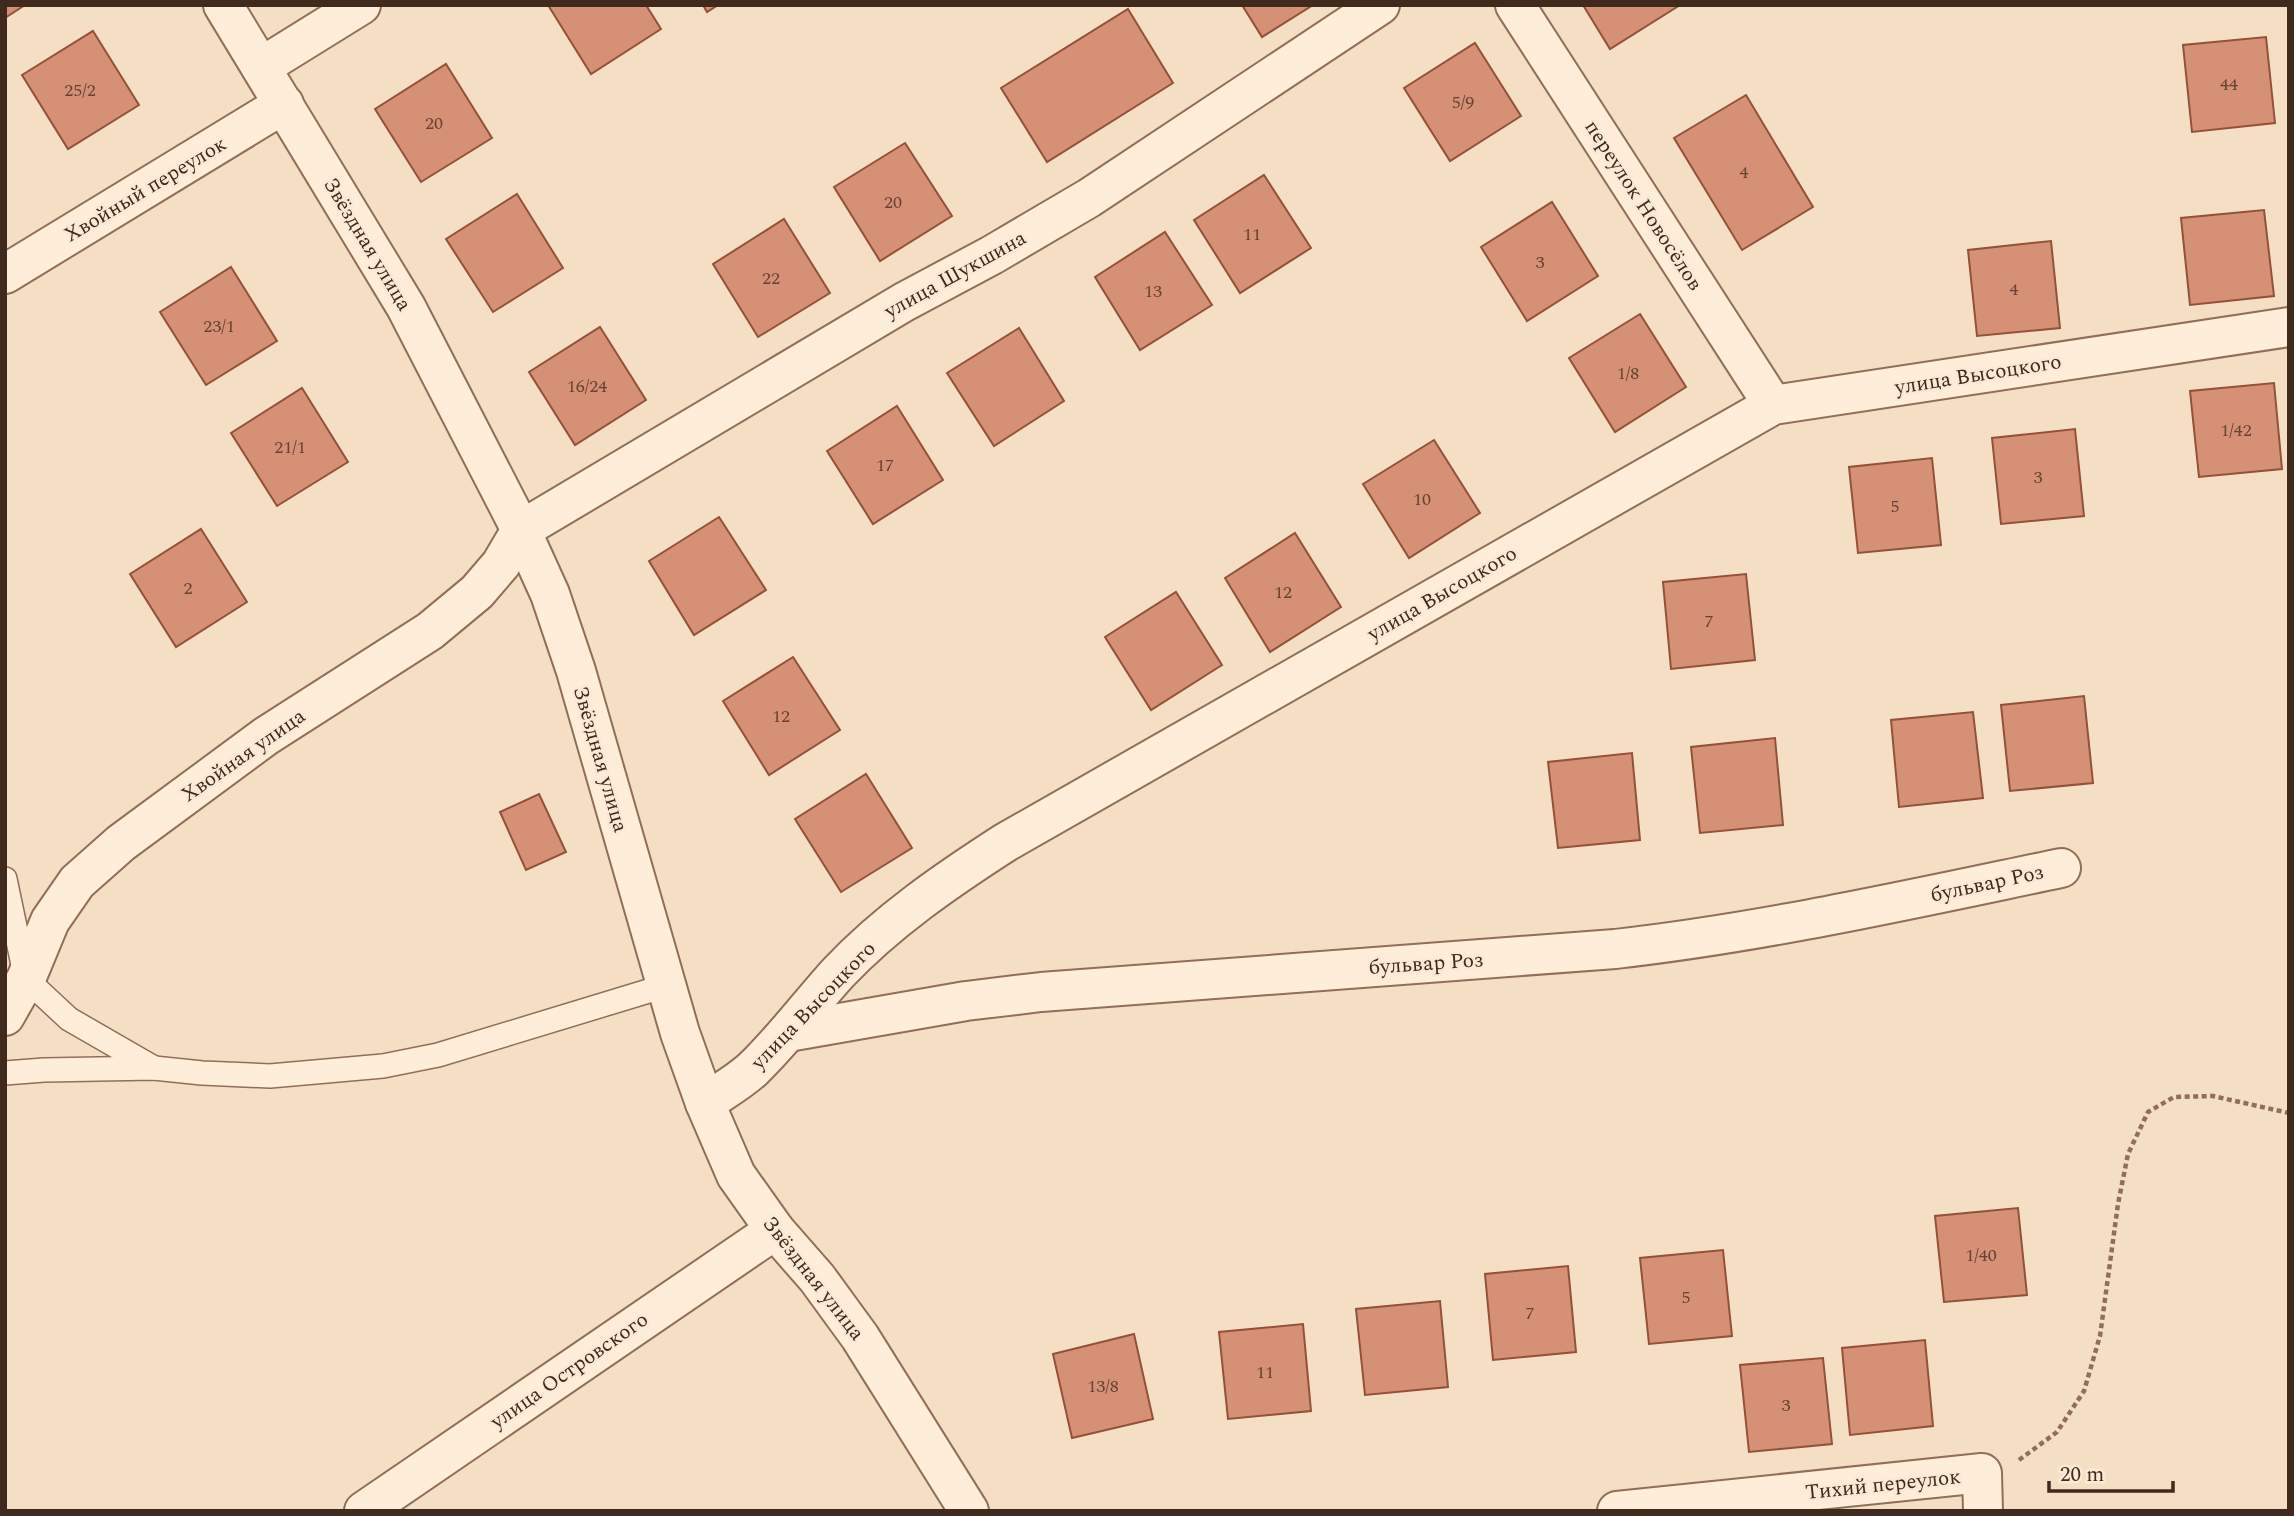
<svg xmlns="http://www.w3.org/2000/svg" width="2294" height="1516" viewBox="0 0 2294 1516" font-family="Spectral,serif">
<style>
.building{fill:#d69075;stroke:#94513a;stroke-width:2}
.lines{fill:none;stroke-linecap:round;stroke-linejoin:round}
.service-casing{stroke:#916e57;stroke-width:26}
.minor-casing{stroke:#916e57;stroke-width:42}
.tertiary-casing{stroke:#916e57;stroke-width:42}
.path{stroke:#916e57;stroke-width:4.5;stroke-dasharray:5 3.5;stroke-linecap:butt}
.service{stroke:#fdedd9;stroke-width:23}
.minor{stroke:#fdedd9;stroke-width:38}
.tertiary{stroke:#fdedd9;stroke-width:38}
.labels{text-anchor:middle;stroke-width:5;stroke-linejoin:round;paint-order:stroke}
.number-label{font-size:18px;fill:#664333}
.street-label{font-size:21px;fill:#40291d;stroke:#faead5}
</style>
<rect width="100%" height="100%" fill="#f4dfc4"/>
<g class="building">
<polygon points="5,5 25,5 5,18"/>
<polygon points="548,5 646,5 661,29 591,74"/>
<polygon points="703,5 718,5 707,12"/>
<polygon points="1242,5 1313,5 1262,37"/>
<polygon points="1583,5 1680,5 1610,49"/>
<polygon points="1128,9 1173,83 1047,162 1001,88"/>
<polygon points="93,31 139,105 68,149 22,75"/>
<polygon points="2266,37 2275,123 2192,132 2183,45"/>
<polygon points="1475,43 1521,116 1450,161 1404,88"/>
<polygon points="446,64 492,138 421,182 375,109"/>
<polygon points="1746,95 1813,207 1742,250 1674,138"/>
<polygon points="905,143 952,216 880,261 834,187"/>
<polygon points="1264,175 1311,248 1240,293 1194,220"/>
<polygon points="517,194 563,268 493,312 446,239"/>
<polygon points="1552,202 1598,276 1527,321 1481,247"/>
<polygon points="2264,210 2274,296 2190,305 2181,218"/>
<polygon points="784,219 830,293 758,337 713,264"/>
<polygon points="1165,232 1212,305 1140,350 1095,277"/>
<polygon points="2051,241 2060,328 1977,336 1968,250"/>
<polygon points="231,267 277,341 206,385 160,312"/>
<polygon points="1640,314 1686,387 1615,432 1569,358"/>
<polygon points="600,327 646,400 575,445 529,372"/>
<polygon points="1019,328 1064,401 994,446 947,373"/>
<polygon points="2274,383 2282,469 2199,477 2190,391"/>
<polygon points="302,388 348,462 277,506 231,433"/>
<polygon points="897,406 943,480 873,524 827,451"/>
<polygon points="2075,429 2084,516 2001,524 1992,438"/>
<polygon points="1434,440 1480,513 1409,558 1363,484"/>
<polygon points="1932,458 1941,545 1858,553 1849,467"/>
<polygon points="719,517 766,590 694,635 649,561"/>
<polygon points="201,529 247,602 176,647 130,574"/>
<polygon points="1295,533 1341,607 1270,652 1225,578"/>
<polygon points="1746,574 1755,660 1671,669 1663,582"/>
<polygon points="1176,592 1222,665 1151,710 1105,637"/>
<polygon points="793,657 840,730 769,775 723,701"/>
<polygon points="2084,696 2093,783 2010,791 2001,705"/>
<polygon points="1973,712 1983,798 1899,807 1891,720"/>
<polygon points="1775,738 1783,825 1700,833 1691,747"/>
<polygon points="1632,753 1640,840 1558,848 1548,762"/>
<polygon points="866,774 912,848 841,892 795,819"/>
<polygon points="539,794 566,852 526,870 500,812"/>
<polygon points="2018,1208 2027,1295 1944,1302 1935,1216"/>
<polygon points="1723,1250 1732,1336 1649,1344 1640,1258"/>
<polygon points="1568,1266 1576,1352 1493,1360 1485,1274"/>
<polygon points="1440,1301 1448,1387 1365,1395 1356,1309"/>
<polygon points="1303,1324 1311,1411 1228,1419 1219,1332"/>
<polygon points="1134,1334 1153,1419 1072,1438 1053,1354"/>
<polygon points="1925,1340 1933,1426 1850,1435 1842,1348"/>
<polygon points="1823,1358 1832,1444 1749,1452 1740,1365"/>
</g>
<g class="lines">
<g class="service-casing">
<g id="service">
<polyline points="5,879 26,979 69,1019 154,1068"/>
<polyline points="5,1073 44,1070 154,1068 202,1073 270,1076 383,1066 438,1055 665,986"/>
</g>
</g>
<g class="minor-casing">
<g id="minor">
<polyline points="1515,5 1773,405"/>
<polyline points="261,67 361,5"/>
<polyline points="5,274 284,104"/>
<polyline points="5,1016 26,979 50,921 77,882 121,843 266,736 430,631 477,592 501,564 521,530 904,302 992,255 1089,198 1380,5"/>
<path d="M 788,1032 L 966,1001 L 1041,992 L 1615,949 C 1765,932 1912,899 2061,868"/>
<path d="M 705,1103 C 721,1092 739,1082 753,1069 C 784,1039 809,1005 838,973 C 887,921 947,880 1006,842 L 1773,405 L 2289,327"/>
<polyline points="775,1230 817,1278 860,1337 969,1511"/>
<polyline points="1617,1511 1982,1473 1983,1511"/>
</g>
</g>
<g class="tertiary-casing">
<polyline id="tertiary" points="223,5 406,307 521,530 550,594 576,671 680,1033 705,1103 736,1175 775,1230 364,1511"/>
</g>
<polyline class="path" points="2019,1460 2057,1432 2084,1391 2100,1336 2118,1204 2128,1154 2148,1112 2174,1097 2213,1096 2289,1113"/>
<use href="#service" class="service"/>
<use href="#minor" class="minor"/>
<use href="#tertiary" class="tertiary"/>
</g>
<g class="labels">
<g class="number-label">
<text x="2229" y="90">44</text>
<text x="80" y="96">25/2</text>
<text x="1463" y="108">5/9</text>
<text x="434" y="129">20</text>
<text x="1744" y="178">4</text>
<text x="893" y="208">20</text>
<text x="1252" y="240">11</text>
<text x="1540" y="268">3</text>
<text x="771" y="284">22</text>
<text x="2014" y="295">4</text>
<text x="1153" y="297">13</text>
<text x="219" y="332">23/1</text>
<text x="1628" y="379">1/8</text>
<text x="587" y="392">16/24</text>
<text x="2236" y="436">1/42</text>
<text x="290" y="453">21/1</text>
<text x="885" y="471">17</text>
<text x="2038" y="483">3</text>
<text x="1422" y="505">10</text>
<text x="1895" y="512">5</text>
<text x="188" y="594">2</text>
<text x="1283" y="598">12</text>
<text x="1709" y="627">7</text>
<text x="781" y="722">12</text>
<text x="1981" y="1261">1/40</text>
<text x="1686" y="1303">5</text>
<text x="1530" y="1319">7</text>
<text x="1265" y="1378">11</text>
<text x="1103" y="1392">13/8</text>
<text x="1786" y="1411">3</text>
</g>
<g class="street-label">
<text transform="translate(145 189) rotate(-31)" y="7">Хвойный переулок</text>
<text transform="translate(1644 205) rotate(57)" y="7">переулок Новосёлов</text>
<text transform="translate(368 244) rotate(59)" y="7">Звёздная улица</text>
<text transform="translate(955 274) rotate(-29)" y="7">улица Шукшина</text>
<text transform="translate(1978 374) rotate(-9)" y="7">улица Высоцкого</text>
<text transform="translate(1442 593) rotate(-30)" y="7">улица Высоцкого</text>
<text transform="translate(243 755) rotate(-35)" y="7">Хвойная улица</text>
<text transform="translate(601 759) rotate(74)" y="7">Звёздная улица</text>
<text transform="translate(1987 883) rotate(-12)" y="7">бульвар Роз</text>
<text transform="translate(1426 963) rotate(-4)" y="7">бульвар Роз</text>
<text transform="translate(813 1005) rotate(-46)" y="7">улица Высоцкого</text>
<text transform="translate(814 1278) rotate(52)" y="7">Звёздная улица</text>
<text transform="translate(569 1370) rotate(-35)" y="7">улица Островского</text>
<text transform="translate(1883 1484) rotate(-6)" y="7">Тихий переулок</text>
</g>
</g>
<rect width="2294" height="1516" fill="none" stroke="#40291d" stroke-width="14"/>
<path d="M2049 1481v10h124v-10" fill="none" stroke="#40291d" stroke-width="3.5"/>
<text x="2060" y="1481" font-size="21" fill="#40291d" stroke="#faead5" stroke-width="5" paint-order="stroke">20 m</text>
</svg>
